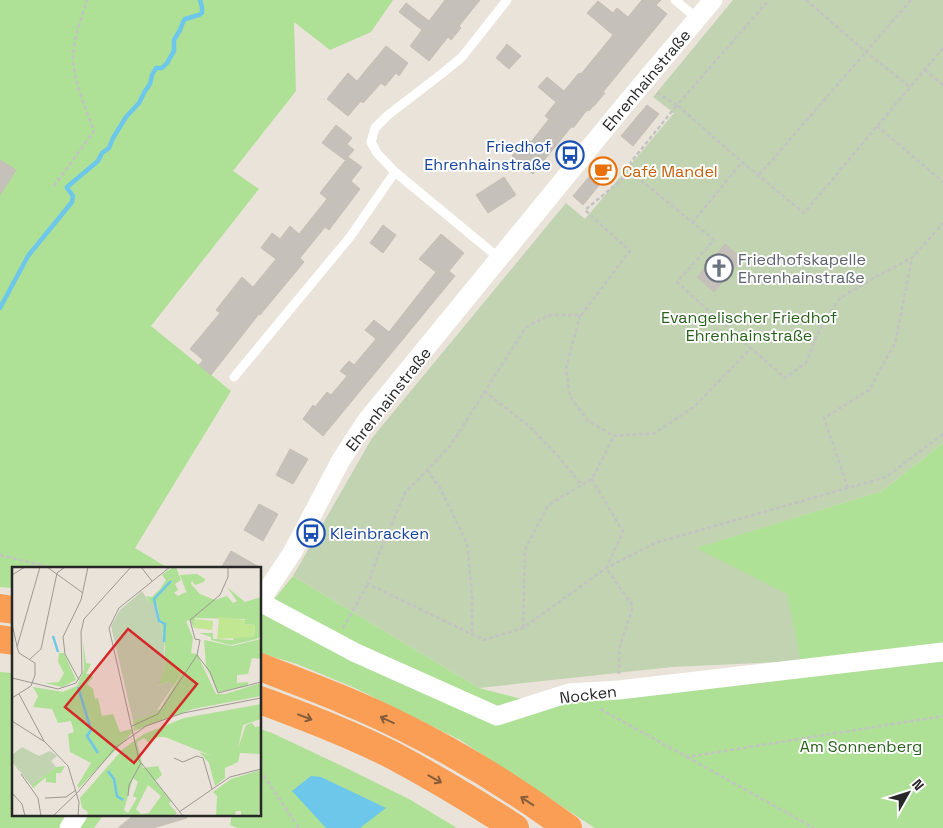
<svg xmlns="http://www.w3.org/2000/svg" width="943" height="828" viewBox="0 0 943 828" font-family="'Space Grotesk',sans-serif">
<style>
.green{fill:#aee096}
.cemetery{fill:#c1d3b1}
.water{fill:#6dc7ea}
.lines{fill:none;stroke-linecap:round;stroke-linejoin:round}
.stream{stroke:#6dc7ea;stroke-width:4.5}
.building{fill:#c5c0b9;stroke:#c5bfb3}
.path{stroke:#c3c3c3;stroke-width:2.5;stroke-dasharray:4 2.5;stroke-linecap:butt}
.service{stroke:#fff;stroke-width:9}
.minor{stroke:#fff;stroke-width:19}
.motorway{stroke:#f99e54;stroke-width:28}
.oneway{stroke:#865d3b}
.labels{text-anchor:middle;stroke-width:4;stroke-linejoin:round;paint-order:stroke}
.street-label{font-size:16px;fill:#272727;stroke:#fff}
.transit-label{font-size:16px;fill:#164399;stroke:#fff;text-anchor:end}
.food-label{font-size:16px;fill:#c56008;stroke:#fff;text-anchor:start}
.worship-label{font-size:16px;fill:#5b616d;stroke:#fff;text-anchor:start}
.park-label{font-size:16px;fill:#28611b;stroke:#fff}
.inset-river{fill:none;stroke:#6dc7ea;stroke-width:2.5}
.inset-road{fill:none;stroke:#9c9892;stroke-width:1}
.view{fill:#d62828;fill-opacity:0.15;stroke:#d62828;stroke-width:2.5}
.inset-edge{fill:none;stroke:#272727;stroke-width:2.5}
</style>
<rect width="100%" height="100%" fill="#eae3d9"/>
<g class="green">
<polygon points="0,0 393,0 371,32 330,50 294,22 296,91 233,171 259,189 151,326 231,391 135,548 168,568 14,568 14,588 0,587"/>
<polygon points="943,443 943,647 801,661 695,548 882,491"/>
<polygon points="293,576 479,688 549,706 548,703 943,656 943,828 595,828 460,740 355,688 297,664 260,653 260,617"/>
<polygon points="0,672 14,673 14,814 104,814 94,828 0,828"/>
<polygon points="260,729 272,733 342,766 409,799 457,828 238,828 230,825 232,814 260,814"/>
</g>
<polygon class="cemetery" points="733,0 943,0 943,443 882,491 696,548 787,594 801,661 672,667 479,688 293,576 372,438 566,203 585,219 674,113 653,97"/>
<polygon class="water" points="311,776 321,777 386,808 360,828 326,828 292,791"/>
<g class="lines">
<polyline class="stream" points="0,308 28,256 72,202 73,196 67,188 67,187 98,161 102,153 109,148 113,138 126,117 139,103 145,91 150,84 152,75 156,68 162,68 167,63 174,51 174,40 180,30 183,22 185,19 199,15 202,13 202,7 200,0"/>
</g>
<g class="building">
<polygon points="445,0 480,0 459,26 461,28 451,40 448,37 429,61 410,46 422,30 399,12 406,3 429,21"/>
<polygon points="642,0 661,0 656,5 667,14 603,92 605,93 594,106 593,106 589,111 587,110 573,128 572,126 533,174 512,156 520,146 522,147 528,139 531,142 549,119 545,116 556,102 538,87 547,77 564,91 579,73 581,74 613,35 587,13 598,1 613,13 617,8 628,17"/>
<polygon points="507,44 521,56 509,69 496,58"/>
<polygon points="386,46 408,63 399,76 396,73 385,86 381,83 363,103 361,101 348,116 327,99 348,73 357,81"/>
<polygon points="647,105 659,114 633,146 621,136"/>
<polygon points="336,125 352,138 347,144 354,150 345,160 322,143"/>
<polygon points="348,157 362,167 351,181 360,189 329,230 325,227 300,258 304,262 260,315 259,314 211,375 199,365 203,360 190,349 220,313 216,310 242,277 253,287 276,259 261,248 272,233 280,239 290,226 299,234 327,199 320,193"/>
<polygon points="604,159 614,167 583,205 573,196"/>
<polygon points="0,160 16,170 0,195"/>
<polygon points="504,177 516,195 488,213 476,195"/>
<polygon points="383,225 396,235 383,253 370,243"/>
<polygon points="441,234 464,253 449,271 455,276 323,436 303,419 313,405 315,407 327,392 331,395 347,376 340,371 349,361 354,365 376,339 365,330 374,320 389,332 436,272 419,259"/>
<polygon points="725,244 742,259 714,292 697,277"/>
<polygon points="290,449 308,459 293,484 276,475"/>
<polygon points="259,504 278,514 263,541 244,530"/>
<polygon points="231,551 261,568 221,568"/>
<polygon points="135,814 187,814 187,818 153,828 118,828"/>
</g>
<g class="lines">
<g class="path">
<polyline points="806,0 866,52 910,87"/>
<polyline points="943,48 804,213 742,162 677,105 631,162 631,172 585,210 630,251 581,315 550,315 526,327 450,446 405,493 377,558 368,584 484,640 523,628 606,568 655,543 886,477 943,434"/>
<polyline points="925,70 943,85"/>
<polyline points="657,93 677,105 769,0"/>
<polyline points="877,126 943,182"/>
<polyline points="631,172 714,240 677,282 750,348"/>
<polyline points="759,175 911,0"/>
<path d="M 54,186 L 94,131 C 86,108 73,81 73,57 C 73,40 82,16 87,0"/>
<polyline points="692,223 742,162"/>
<polyline points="580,315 566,369 570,396 587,420 614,436 655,433 695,406 751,348 785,378 806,363 819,330 840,298 875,277 912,258 943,223"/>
<polyline points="484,391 530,427 557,455 582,485"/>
<polyline points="427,470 440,488 467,543 472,596 472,634"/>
<polyline points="592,479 623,532 606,568 633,606 619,649 619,674"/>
<polyline points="848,488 824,418 869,390 895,343 912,258"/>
<polyline points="0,555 53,568"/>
<polyline points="343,628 368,584"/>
<polyline points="523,628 525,550 548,505 592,479 614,436"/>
<polyline points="600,709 687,757 943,716"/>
<polyline points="687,757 814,828"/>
<polyline points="260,770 299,828"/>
</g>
<g class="service">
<polyline points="675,0 698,19"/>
<polyline points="499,258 395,172 377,153 371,142 375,128 388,115 444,72 462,57 507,0"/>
<polyline points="234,377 350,237 395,172"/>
</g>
<g class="minor">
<polyline points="260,601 292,553 341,460 367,420 627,102 713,0"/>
<polyline points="260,602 356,653 497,716 569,693 619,690 943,652"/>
<polyline points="69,828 78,814"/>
</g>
<g class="motorway">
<polyline points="0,608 14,610"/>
<polyline points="0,639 14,641"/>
<path d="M 260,667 C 309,686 358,704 405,728 C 461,756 517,791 568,828"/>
<path d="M 260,700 C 305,717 351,734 394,756 C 435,778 475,802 515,828"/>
</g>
</g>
<defs><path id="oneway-shaft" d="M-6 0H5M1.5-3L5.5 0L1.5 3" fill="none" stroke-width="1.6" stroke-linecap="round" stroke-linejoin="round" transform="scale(1.25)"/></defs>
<g class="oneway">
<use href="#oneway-shaft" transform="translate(305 717) rotate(21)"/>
<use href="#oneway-shaft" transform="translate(387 720) rotate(-155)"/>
<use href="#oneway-shaft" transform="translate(435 779) rotate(29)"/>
<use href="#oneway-shaft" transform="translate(527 801) rotate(-147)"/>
</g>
<defs>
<g id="bus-ring" transform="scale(1.4375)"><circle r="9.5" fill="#fff" stroke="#1a4fb4" stroke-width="1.5"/><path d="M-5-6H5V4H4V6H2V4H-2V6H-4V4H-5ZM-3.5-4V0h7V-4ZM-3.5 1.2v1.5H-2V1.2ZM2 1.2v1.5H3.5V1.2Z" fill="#1a4fb4"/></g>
<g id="cafe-ring" transform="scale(1.4375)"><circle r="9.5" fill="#fff" stroke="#e8710a" stroke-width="1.5"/><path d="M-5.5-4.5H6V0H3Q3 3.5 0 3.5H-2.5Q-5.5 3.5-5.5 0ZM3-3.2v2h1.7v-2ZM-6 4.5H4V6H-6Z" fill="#e8710a"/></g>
<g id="church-ring" transform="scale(1.4375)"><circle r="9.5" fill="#fff" stroke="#6b7280" stroke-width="1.5"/><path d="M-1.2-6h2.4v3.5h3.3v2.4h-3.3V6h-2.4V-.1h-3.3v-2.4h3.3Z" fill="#6b7280"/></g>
</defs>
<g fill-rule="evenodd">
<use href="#bus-ring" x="570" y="155"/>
<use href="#cafe-ring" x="603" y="171"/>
<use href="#church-ring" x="719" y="268"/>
<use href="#bus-ring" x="311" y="533"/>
</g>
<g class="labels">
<g class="street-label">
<text transform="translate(646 80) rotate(-50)" y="6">Ehrenhainstraße</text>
<text transform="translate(388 399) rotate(-52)" y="6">Ehrenhainstraße</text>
<text transform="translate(588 694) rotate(-7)" y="6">Nocken</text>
</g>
<g class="transit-label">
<text x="551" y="152">Friedhof<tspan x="551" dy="18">Ehrenhainstraße</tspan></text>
<text x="330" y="539" text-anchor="start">Kleinbracken</text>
</g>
<g class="food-label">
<text x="622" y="177">Café Mandel</text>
</g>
<g class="worship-label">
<text x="738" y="265">Friedhofskapelle<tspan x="738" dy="18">Ehrenhainstraße</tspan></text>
</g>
<g class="park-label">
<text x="749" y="323">Evangelischer Friedhof<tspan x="749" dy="18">Ehrenhainstraße</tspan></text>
<text x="861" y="752">Am Sonnenberg</text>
</g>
</g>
<g transform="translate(12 567)">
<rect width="249" height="249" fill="#eae3d9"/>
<path d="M 161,0 L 164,0 L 169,13 L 163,17 L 166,23 L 162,26 L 166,29 L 174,25 L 177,32 L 168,8 L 185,7 L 193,12 L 192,15 L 183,18 L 180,14 L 179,17 L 188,27 L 203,33 L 215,29 L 221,36 L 225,34 L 215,20 L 233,35 L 249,30 L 249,70 L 241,73 L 219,78 L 199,73 L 199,70 L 187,66 L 201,66 L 201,72 L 221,73 L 222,70 L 242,70 L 243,58 L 233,57 L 233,52 L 183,51 L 182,61 L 178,53 L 174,54 L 181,71 L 179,86 L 185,87 L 204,127 L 213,127 L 249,116 L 249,129 L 181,142 L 122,164 L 121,154 L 148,142 L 174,100 L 162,118 L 155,115 L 145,119 L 153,100 L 153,80 L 145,37 L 138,37 L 134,29 L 140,30 L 148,22 L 154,13 L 150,8 ZM 249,72 L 249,92 L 240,91 L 236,107 L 225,108 L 225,116 L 236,115 L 236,119 L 206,125 L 194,99 L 192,73 L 220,79 ZM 71,74 L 74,96 L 79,97 L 74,107 L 79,107 L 81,111 L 75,117 L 81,122 L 83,132 L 86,131 L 90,149 L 101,147 L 108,165 L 119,162 L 121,165 L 67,221 L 65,219 L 79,196 L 58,185 L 56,167 L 62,165 L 59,154 L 46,156 L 40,142 L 21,140 L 26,129 L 21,120 L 51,125 L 65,119 L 72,103 ZM 47,86 L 52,86 L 64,113 L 50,120 L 33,116 L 47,115 L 52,106 L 46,95 ZM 249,137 L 249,152 L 231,158 L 226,181 L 234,158 L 240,156 L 243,160 L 249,159 L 249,187 L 228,186 L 226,195 L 213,201 L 213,211 L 203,219 L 197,196 L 187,185 L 200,189 L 153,170 L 146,170 L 137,176 L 132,171 L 125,175 L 131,201 L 146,199 L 150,208 L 143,214 L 159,234 L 157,237 L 165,246 L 162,249 L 76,249 L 75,244 L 70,241 L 68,231 L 111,182 L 132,167 L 172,151 ZM 121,211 L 126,215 L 121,229 L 125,231 L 116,246 L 112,243 ZM 136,218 L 149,229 L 137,246 L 129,247 L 124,242 ZM 53,199 L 49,206 L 44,206 L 44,216 L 34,215 L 34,210 L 21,221 L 19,218 L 44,200 ZM 249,203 L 248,244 L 245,249 L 229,249 L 229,244 L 224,244 L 223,249 L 204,249 L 205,229 L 201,225 L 219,212 Z" fill="#aee096" fill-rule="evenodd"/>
<path d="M 130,24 L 138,37 L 144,36 L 152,74 L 153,100 L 146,119 L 155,115 L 162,118 L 142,147 L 121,154 L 99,59 L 108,43 ZM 10,180 L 27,189 L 38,184 L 45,189 L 39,194 L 44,200 L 19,218 L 0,195 L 0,188 Z" fill="#c1d3b1"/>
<path d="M 207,50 L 233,53 L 233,57 L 243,58 L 242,70 L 205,72 ZM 183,52 L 201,54 L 200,63 L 182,61 Z" fill="#c2e792"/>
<path class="inset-river" d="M 41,69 L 46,85M 152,75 L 153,57 L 147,54 L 142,32 L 159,14M 66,120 L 79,163 L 75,169 L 86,186M 96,204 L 102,212 L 105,229 L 111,233"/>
<path class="inset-road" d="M 35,0 L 71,26M 129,0 L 140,14M 158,0 L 107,41 L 97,61 L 127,193 L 171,249M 0,8 L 13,0M 0,57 L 5,79M 185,88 L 198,105 L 206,126 L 249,115M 18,92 L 29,82 L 45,6 L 53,0M 0,111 L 46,122 L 64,116 L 70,106 L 69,65 L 72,52 L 119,0M 67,113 L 53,87 L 51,70 L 69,33 L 76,0M 7,127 L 32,174M 0,131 L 19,119 L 23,108 L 23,96 L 7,86 L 5,80 L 28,0M 0,154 L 33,175 L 56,199 L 67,235 L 66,249M 120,159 L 146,147 L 185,88 L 188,73 L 183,72 L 178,53 L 208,28 L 216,10 L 216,0M 162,191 L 171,195 L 185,189 L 191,191 L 200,222M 9,207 L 26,231 L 29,249M 0,226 L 10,237 L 13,249M 116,229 L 117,218 L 129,196M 33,231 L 54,230 L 64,223M 167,245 L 218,210 L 249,202M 41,249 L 66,225 L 103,181 L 134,159 L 171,146 L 249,131"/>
<path class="view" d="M 116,62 L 185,117 L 122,196 L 53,140 Z"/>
<rect width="249" height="249" class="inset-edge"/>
</g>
<g transform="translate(908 793) rotate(51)" stroke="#ffffff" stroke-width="4" paint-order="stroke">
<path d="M0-4L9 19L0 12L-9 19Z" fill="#272727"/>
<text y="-8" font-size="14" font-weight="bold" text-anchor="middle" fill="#272727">N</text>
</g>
</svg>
